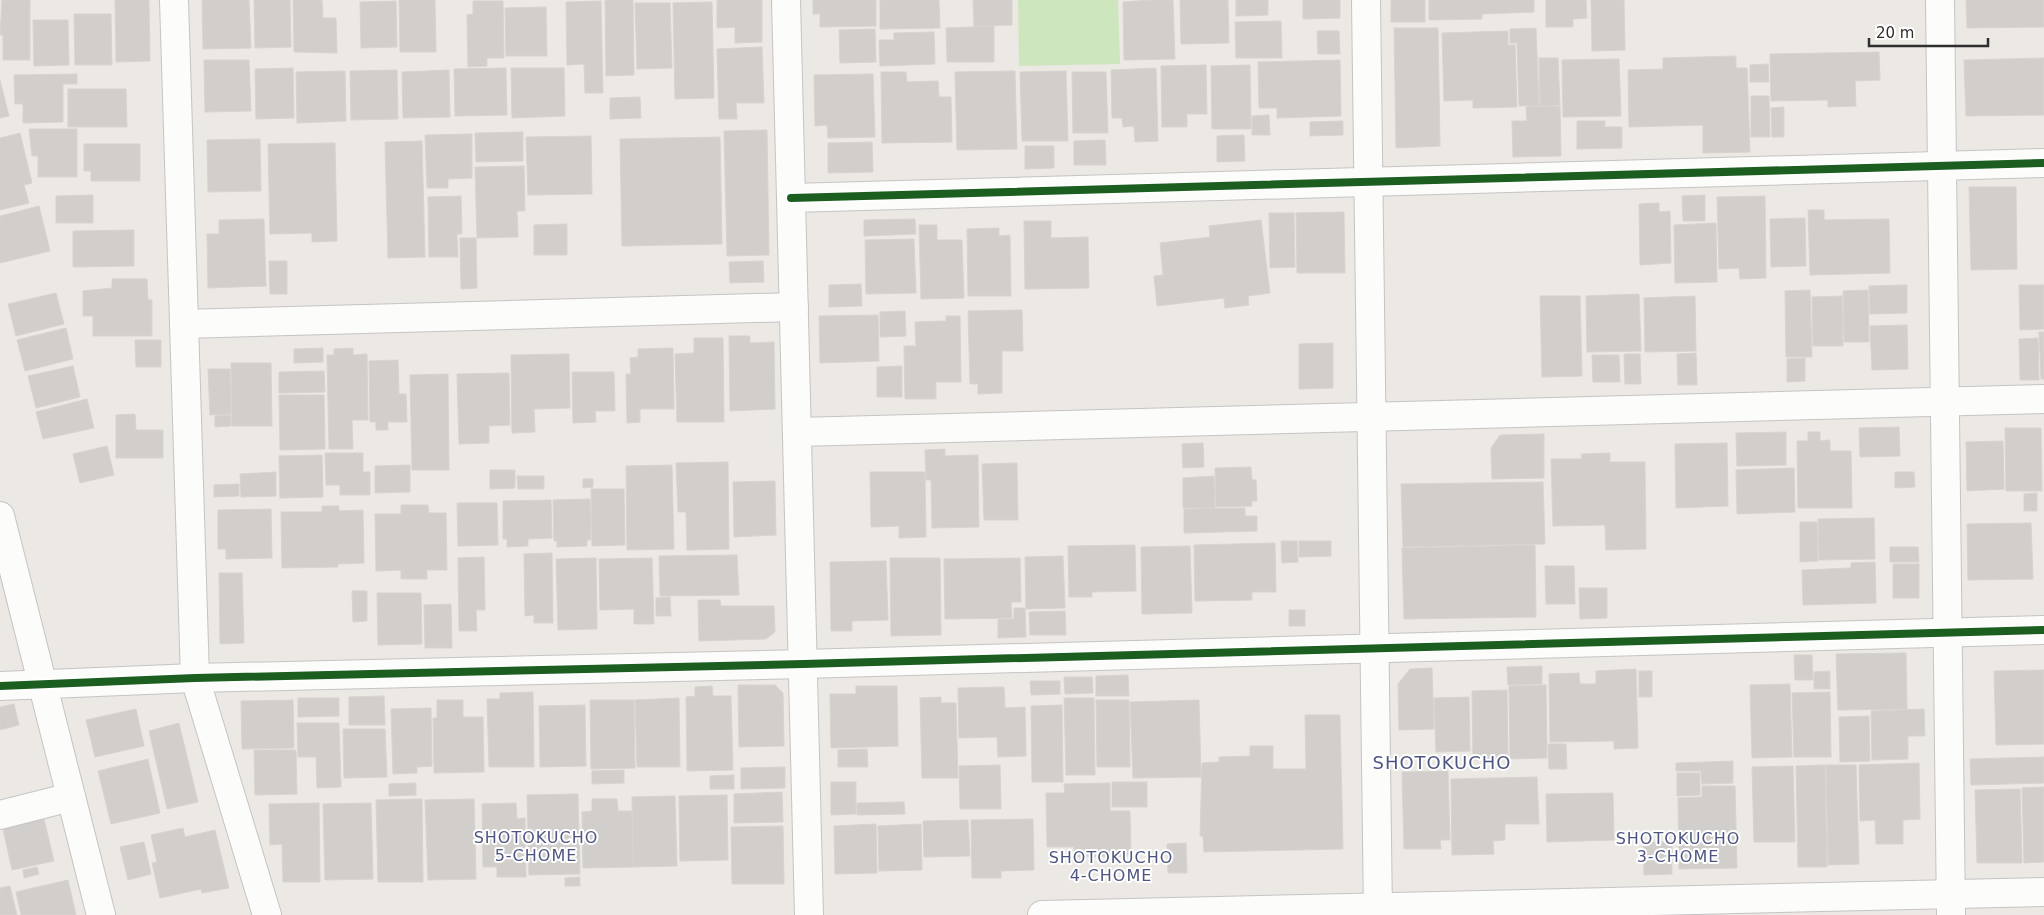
<svg xmlns="http://www.w3.org/2000/svg" width="2044" height="915" viewBox="0 0 2044 915" font-family="'DejaVu Sans',sans-serif">
<style>
.green{fill:#cee6be}
.building{fill:#d1cecb;stroke:#d7d4d0}
.lines{fill:none;stroke-linecap:round;stroke-linejoin:round}
.street-casing{stroke:#c5c4c5;stroke-width:30}
.street{stroke:#fcfcfb;stroke-width:28}
.cycleway-casing{stroke:#fff;stroke-width:11}
.cycleway{stroke:#1b5e20;stroke-width:8}
.labels{text-anchor:middle;stroke-width:4;stroke-linejoin:round;paint-order:stroke}
.neighbourhood-label{font-size:16px;letter-spacing:1px;fill:#4d5680;stroke:#fff}
.quarter-label{font-size:18px;letter-spacing:1px;fill:#4d5680;stroke:#fff}
</style>
<rect width="100%" height="100%" fill="#ece8e4"/>
<polygon class="green" points="1018,0 1118,0 1120,64 1019,66"/>
<g class="building">
<polygon points="2,0 30,0 30,60 3,60 3,35 0,35"/>
<polygon points="115,0 149,0 150,61 116,62"/>
<polygon points="202,0 249,0 251,48 203,49"/>
<polygon points="254,0 290,0 291,47 255,48"/>
<polygon points="293,0 322,0 323,18 336,18 337,53 294,52"/>
<polygon points="399,0 435,0 436,52 400,52"/>
<polygon points="605,0 633,0 634,75 606,76"/>
<polygon points="717,0 762,0 762,42 735,43 735,27 717,28"/>
<polygon points="813,0 876,0 876,26 820,27 820,14 813,14"/>
<polygon points="880,0 939,0 940,28 880,29"/>
<polygon points="973,0 1012,0 1012,25 974,26"/>
<polygon points="1150,0 1173,0 1175,59 1124,60 1123,2"/>
<polygon points="1180,0 1228,0 1229,43 1181,44"/>
<polygon points="1236,0 1268,0 1268,15 1236,16"/>
<polygon points="1303,0 1340,0 1340,18 1303,19"/>
<rect x="1391" y="0" width="34" height="22"/>
<polygon points="1429,0 1534,0 1534,12 1482,14 1482,19 1429,20"/>
<polygon points="1546,0 1586,0 1587,18 1573,19 1573,27 1546,27"/>
<polygon points="1591,0 1624,0 1625,50 1592,51"/>
<polygon points="1966,0 2044,0 2044,27 1967,28"/>
<polygon points="396,1 397,47 361,48 360,2"/>
<polygon points="473,1 503,1 504,58 487,58 487,66 468,67 467,15 473,14"/>
<polygon points="601,1 603,93 585,93 584,64 567,65 566,2"/>
<polygon points="712,2 714,98 675,99 673,3"/>
<polygon points="635,3 670,3 672,68 637,69"/>
<polygon points="546,7 547,56 506,56 505,8"/>
<polygon points="74,14 111,14 112,65 75,65"/>
<polygon points="33,20 68,20 69,65 34,66"/>
<polygon points="1281,21 1282,58 1236,58 1235,22"/>
<polygon points="994,26 994,62 947,62 946,28"/>
<polygon points="1394,28 1438,28 1440,146 1396,148"/>
<polygon points="1536,28 1539,106 1519,106 1517,43 1510,43 1510,29"/>
<polygon points="875,29 876,62 840,63 839,30"/>
<polygon points="1317,31 1339,31 1340,54 1318,54"/>
<polygon points="1508,31 1508,45 1515,45 1517,107 1473,108 1473,100 1444,101 1442,33"/>
<polygon points="934,32 935,64 880,66 879,40 894,40 894,33"/>
<polygon points="762,47 764,103 736,103 737,119 719,119 717,49"/>
<polygon points="1879,52 1880,80 1855,81 1856,106 1828,107 1828,100 1771,101 1770,54"/>
<polygon points="1736,56 1736,68 1747,68 1750,152 1703,153 1703,125 1629,127 1628,70 1663,69 1663,58"/>
<polygon points="1539,58 1558,58 1560,105 1540,106"/>
<polygon points="2044,58 2044,115 1966,116 1964,60"/>
<polygon points="1619,59 1621,116 1563,117 1562,60"/>
<polygon points="204,60 249,60 251,111 205,112"/>
<polygon points="1340,60 1341,116 1277,118 1277,108 1259,108 1258,62"/>
<polygon points="1768,64 1769,82 1750,82 1750,65"/>
<polygon points="1206,65 1207,114 1187,114 1187,127 1162,127 1161,66"/>
<polygon points="1250,65 1251,129 1212,129 1211,66"/>
<polygon points="293,68 294,118 256,119 255,69"/>
<polygon points="506,68 507,115 455,116 454,69"/>
<polygon points="511,68 564,68 565,116 512,118"/>
<polygon points="1156,68 1158,141 1135,142 1134,126 1123,127 1122,118 1112,118 1111,70"/>
<polygon points="397,70 398,119 351,120 350,71"/>
<polygon points="449,70 450,117 403,118 402,72"/>
<polygon points="345,71 346,121 297,123 296,72"/>
<polygon points="1015,71 1017,149 957,150 955,72"/>
<polygon points="1066,71 1068,141 1022,141 1020,72"/>
<polygon points="881,72 906,72 907,82 938,81 939,97 951,97 952,142 882,143"/>
<polygon points="1072,72 1106,72 1108,133 1073,133"/>
<polygon points="77,74 77,84 63,84 63,122 23,123 23,104 15,104 14,75"/>
<polygon points="873,74 875,137 828,138 827,125 815,126 814,75"/>
<polygon points="0,80 9,116 0,118"/>
<polygon points="68,89 126,89 127,127 68,127"/>
<polygon points="1751,96 1769,96 1770,137 1751,137"/>
<polygon points="640,97 641,118 610,119 610,98"/>
<polygon points="1560,106 1561,156 1513,157 1512,121 1527,121 1526,107"/>
<polygon points="1784,107 1784,137 1772,137 1771,108"/>
<polygon points="1269,115 1270,135 1252,135 1252,116"/>
<polygon points="1343,121 1343,135 1310,136 1310,122"/>
<polygon points="1577,121 1605,121 1605,127 1622,127 1622,148 1577,149"/>
<polygon points="29,129 77,129 77,177 38,177 38,156 32,156"/>
<polygon points="767,130 769,255 727,256 724,131"/>
<polygon points="523,132 523,161 476,162 475,133"/>
<polygon points="20,133 32,183 24,185 29,203 0,210 0,138"/>
<polygon points="472,134 472,178 448,179 448,188 427,188 425,135"/>
<polygon points="1244,135 1245,161 1217,162 1217,136"/>
<polygon points="591,136 592,194 528,195 526,137"/>
<polygon points="720,137 722,244 622,246 620,139"/>
<polygon points="260,139 261,191 208,192 207,140"/>
<polygon points="1105,140 1106,165 1074,165 1074,141"/>
<polygon points="422,141 425,257 388,258 385,142"/>
<polygon points="872,142 873,172 828,173 828,143"/>
<polygon points="335,143 337,241 312,242 312,233 270,234 268,144"/>
<polygon points="84,144 140,144 140,181 91,181 91,171 84,171"/>
<polygon points="1025,146 1054,146 1054,168 1025,169"/>
<polygon points="524,166 525,211 517,211 518,237 477,238 475,167"/>
<polygon points="1969,187 2016,187 2017,269 1971,270"/>
<polygon points="93,195 93,223 56,223 56,196"/>
<polygon points="1705,195 1705,221 1683,221 1682,196"/>
<polygon points="461,196 462,234 457,234 458,257 429,257 428,197"/>
<polygon points="1765,196 1766,278 1740,279 1739,268 1719,269 1717,197"/>
<polygon points="1659,203 1659,212 1670,211 1671,263 1640,265 1639,204"/>
<polygon points="39,206 50,251 0,263 0,216"/>
<polygon points="1808,210 1824,210 1824,220 1889,219 1890,273 1810,275"/>
<polygon points="1344,212 1345,273 1297,273 1296,213"/>
<polygon points="1269,213 1294,213 1295,267 1270,268"/>
<polygon points="1805,218 1806,266 1771,267 1770,219"/>
<polygon points="264,219 266,286 208,288 207,234 219,234 219,220"/>
<polygon points="915,219 916,234 864,236 864,220"/>
<polygon points="1261,220 1270,293 1248,296 1249,305 1225,308 1224,298 1157,306 1154,276 1163,275 1160,243 1210,237 1209,226"/>
<polygon points="1024,221 1051,221 1051,238 1088,237 1089,288 1025,289"/>
<polygon points="1716,223 1717,282 1675,283 1674,225"/>
<polygon points="567,224 567,255 534,255 534,225"/>
<polygon points="919,225 937,225 937,240 962,240 964,298 921,299"/>
<polygon points="999,228 999,236 1010,235 1011,296 968,296 967,229"/>
<polygon points="134,230 134,266 73,267 73,231"/>
<polygon points="460,238 476,238 477,288 461,289"/>
<polygon points="914,239 916,293 866,294 865,240"/>
<polygon points="269,261 287,261 287,294 270,294"/>
<polygon points="763,261 764,282 730,283 729,262"/>
<polygon points="112,279 147,279 148,300 152,300 152,336 93,336 93,316 83,316 83,291 112,288"/>
<polygon points="861,284 862,306 829,307 829,285"/>
<polygon points="1907,285 1907,313 1870,314 1869,286"/>
<polygon points="2019,285 2044,285 2044,329 2020,330"/>
<polygon points="1810,290 1812,357 1786,357 1785,291"/>
<polygon points="1868,290 1869,342 1844,342 1843,291"/>
<polygon points="56,293 64,324 16,336 8,304"/>
<polygon points="1639,294 1641,351 1587,352 1586,296"/>
<polygon points="1540,296 1580,296 1582,376 1542,377"/>
<polygon points="1695,296 1696,351 1645,352 1644,298"/>
<polygon points="1842,296 1843,346 1813,346 1812,297"/>
<polygon points="1022,310 1023,351 1002,351 1002,393 978,394 978,384 970,384 968,311"/>
<polygon points="905,311 906,336 880,337 880,312"/>
<polygon points="878,315 879,361 820,363 819,316"/>
<polygon points="946,316 960,316 961,382 936,382 936,399 905,399 904,346 916,346 915,322 946,321"/>
<polygon points="1907,325 1908,369 1872,370 1870,326"/>
<polygon points="66,328 73,359 25,371 17,340"/>
<polygon points="2039,332 2044,332 2044,379 2041,379"/>
<polygon points="729,336 750,336 750,343 774,342 775,409 730,411"/>
<polygon points="694,338 723,338 724,422 677,422 675,354 694,353"/>
<polygon points="2038,338 2039,380 2020,380 2019,339"/>
<polygon points="135,340 161,340 161,367 136,367"/>
<polygon points="1333,343 1333,388 1299,389 1299,344"/>
<polygon points="323,348 323,362 294,363 294,349"/>
<polygon points="353,348 353,355 367,354 368,420 352,420 353,449 329,449 327,355 334,355 334,349"/>
<polygon points="673,348 674,409 640,409 640,422 627,423 626,374 631,374 630,358 638,357 638,349"/>
<polygon points="1696,353 1697,385 1678,385 1677,354"/>
<polygon points="569,354 570,408 534,409 535,432 512,433 511,355"/>
<polygon points="1624,354 1640,354 1641,384 1625,384"/>
<polygon points="1592,355 1619,355 1620,382 1593,382"/>
<polygon points="1805,358 1805,381 1787,382 1787,359"/>
<polygon points="398,360 399,394 406,394 407,422 388,422 388,430 376,430 376,422 370,422 369,361"/>
<polygon points="231,363 271,363 272,426 232,426"/>
<polygon points="73,366 80,397 36,408 28,376"/>
<polygon points="902,366 902,397 877,397 877,367"/>
<polygon points="208,369 230,369 231,414 210,415"/>
<polygon points="324,371 325,392 279,393 279,372"/>
<polygon points="572,372 614,372 615,411 595,411 596,422 573,423"/>
<polygon points="509,373 510,425 489,426 489,443 459,444 457,374"/>
<polygon points="448,374 449,470 412,470 410,375"/>
<polygon points="279,395 324,395 325,449 280,450"/>
<polygon points="87,399 94,428 43,439 36,412"/>
<polygon points="135,414 136,430 163,430 163,458 116,458 116,415"/>
<polygon points="231,415 231,426 215,427 215,416"/>
<polygon points="1899,427 1900,456 1860,457 1859,428"/>
<polygon points="2005,428 2041,428 2042,491 2006,491"/>
<polygon points="1786,432 1786,465 1737,466 1736,433"/>
<polygon points="1808,432 1820,432 1820,441 1830,440 1830,451 1851,451 1852,508 1798,508 1797,441 1808,441"/>
<polygon points="1544,434 1544,478 1492,479 1491,448 1500,435"/>
<polygon points="2003,441 2004,489 1967,491 1966,442"/>
<polygon points="1203,443 1204,467 1183,468 1182,444"/>
<polygon points="1727,443 1728,506 1676,508 1675,444"/>
<polygon points="107,446 114,475 80,483 73,454"/>
<polygon points="945,449 945,456 978,455 979,527 932,528 931,480 926,480 925,450"/>
<polygon points="325,453 363,453 363,472 370,472 370,495 340,495 340,485 326,485"/>
<polygon points="1610,453 1610,462 1645,462 1646,549 1606,550 1605,525 1553,526 1551,459 1582,459 1581,454"/>
<polygon points="322,455 323,497 280,498 279,456"/>
<polygon points="728,462 729,549 687,550 686,512 678,512 676,463"/>
<polygon points="1017,463 1018,520 984,520 982,464"/>
<polygon points="410,465 410,492 375,493 375,466"/>
<polygon points="672,465 674,549 627,550 626,466"/>
<polygon points="1251,467 1252,480 1256,480 1257,501 1252,501 1252,506 1216,507 1215,468"/>
<polygon points="1794,468 1795,512 1737,514 1736,470"/>
<polygon points="490,470 515,470 515,488 490,489"/>
<polygon points="276,472 276,496 241,497 240,474"/>
<polygon points="870,472 925,472 926,537 899,538 899,526 871,527"/>
<polygon points="1895,472 1914,472 1915,487 1895,488"/>
<polygon points="517,476 544,476 544,489 518,489"/>
<polygon points="1214,476 1215,508 1183,508 1183,478"/>
<polygon points="583,479 593,479 593,487 583,488"/>
<polygon points="775,481 776,535 734,537 733,482"/>
<polygon points="1543,482 1545,544 1403,547 1401,484"/>
<polygon points="239,484 239,496 214,497 214,485"/>
<polygon points="591,489 624,489 625,545 592,546"/>
<polygon points="2037,493 2037,511 2024,511 2024,494"/>
<polygon points="590,499 591,540 587,540 587,546 557,547 557,541 554,541 553,500"/>
<polygon points="551,500 552,538 528,539 528,546 507,547 507,539 503,539 503,501"/>
<polygon points="457,503 497,503 498,545 458,546"/>
<polygon points="401,505 428,505 429,513 446,513 447,570 427,570 427,579 401,579 401,570 376,571 375,514 401,514"/>
<polygon points="322,506 339,506 339,511 363,510 364,563 338,564 338,567 282,568 281,512 322,512"/>
<polygon points="1245,508 1245,516 1257,516 1257,531 1184,533 1184,509"/>
<polygon points="271,509 272,558 226,559 226,549 218,549 218,510"/>
<polygon points="1874,518 1875,559 1819,560 1818,519"/>
<polygon points="1800,522 1817,522 1818,561 1800,562"/>
<polygon points="2031,523 2033,579 1968,580 1967,524"/>
<polygon points="1281,541 1297,541 1298,562 1282,563"/>
<polygon points="1299,541 1331,541 1331,556 1299,557"/>
<polygon points="1275,543 1276,592 1252,592 1252,600 1195,601 1194,545"/>
<polygon points="1135,545 1136,591 1092,592 1092,597 1069,597 1068,546"/>
<polygon points="1535,545 1536,617 1404,619 1402,548"/>
<polygon points="1190,546 1192,613 1142,614 1141,547"/>
<polygon points="1890,547 1918,547 1919,562 1890,562"/>
<polygon points="552,553 553,623 534,623 534,615 525,616 524,554"/>
<polygon points="737,555 739,595 660,596 659,556"/>
<polygon points="1063,556 1065,608 1026,609 1025,557"/>
<polygon points="484,557 485,610 476,610 477,631 459,631 458,558"/>
<polygon points="596,558 597,629 558,630 556,559"/>
<polygon points="652,558 654,624 634,624 634,609 600,610 599,559"/>
<polygon points="890,558 940,558 941,635 891,636"/>
<polygon points="1020,558 1021,602 1011,602 1012,618 945,619 944,559"/>
<polygon points="886,561 888,620 852,621 852,631 831,631 830,562"/>
<polygon points="1875,562 1876,603 1803,605 1802,570 1851,568 1851,563"/>
<rect x="1893" y="564" width="26" height="34"/>
<polygon points="1545,566 1574,566 1575,604 1546,604"/>
<polygon points="219,573 242,573 244,643 220,644"/>
<polygon points="1579,588 1607,588 1607,618 1580,619"/>
<polygon points="352,591 367,591 367,621 353,622"/>
<polygon points="377,593 421,593 422,644 378,645"/>
<polygon points="670,597 671,616 656,616 656,598"/>
<polygon points="698,600 720,600 721,606 774,606 775,632 766,639 699,641"/>
<polygon points="451,604 452,648 425,648 424,605"/>
<polygon points="1014,608 1025,608 1026,637 998,638 998,619 1014,619"/>
<rect x="1289" y="610" width="16" height="16"/>
<polygon points="1065,611 1066,635 1030,635 1029,612"/>
<polygon points="1906,653 1907,709 1838,710 1836,654"/>
<polygon points="1794,655 1812,655 1813,680 1795,680"/>
<polygon points="1542,666 1542,684 1508,685 1507,667"/>
<polygon points="1432,668 1434,729 1399,730 1398,684 1410,669"/>
<polygon points="1636,669 1638,748 1614,749 1614,741 1550,742 1549,674 1579,673 1580,684 1596,684 1596,671"/>
<polygon points="2044,670 2044,744 1996,745 1994,671"/>
<rect x="1639" y="671" width="13" height="26"/>
<polygon points="1830,671 1830,689 1814,689 1814,672"/>
<polygon points="1128,675 1129,696 1096,696 1096,676"/>
<polygon points="1064,677 1092,677 1093,693 1065,694"/>
<polygon points="1030,681 1060,681 1060,694 1031,695"/>
<polygon points="1790,684 1792,757 1752,758 1750,685"/>
<polygon points="738,685 775,685 783,693 784,746 739,747"/>
<polygon points="1546,685 1547,758 1510,759 1509,686"/>
<polygon points="712,686 713,696 731,696 733,770 687,771 686,697 695,696 695,687"/>
<polygon points="856,686 897,686 898,746 831,748 830,694 856,694"/>
<polygon points="1004,687 1005,708 1025,707 1026,756 998,757 997,737 959,738 958,688"/>
<polygon points="1507,690 1508,759 1473,760 1472,691"/>
<polygon points="533,692 534,767 489,767 487,699 500,699 500,693"/>
<polygon points="1830,692 1831,757 1794,757 1792,693"/>
<polygon points="384,696 385,725 349,725 349,697"/>
<polygon points="941,697 941,703 956,703 958,778 922,778 920,698"/>
<polygon points="1469,697 1470,751 1436,752 1434,698"/>
<polygon points="298,698 339,698 339,716 298,717"/>
<polygon points="679,698 680,767 637,767 635,700"/>
<polygon points="1064,698 1094,698 1095,775 1066,775"/>
<polygon points="293,700 294,748 242,749 241,701"/>
<polygon points="437,700 463,700 463,717 483,717 484,772 434,773 433,718 437,718"/>
<polygon points="590,700 634,700 635,768 591,769"/>
<polygon points="1096,700 1129,700 1130,767 1097,767"/>
<polygon points="1199,700 1201,777 1133,778 1130,702"/>
<polygon points="14,704 19,725 0,730 0,707"/>
<polygon points="585,705 586,766 540,767 539,706"/>
<polygon points="1062,705 1063,782 1032,782 1031,706"/>
<polygon points="431,708 432,766 417,767 417,773 393,774 391,709"/>
<polygon points="136,709 144,746 95,757 86,720"/>
<polygon points="1924,709 1925,736 1908,736 1908,759 1872,760 1871,711"/>
<polygon points="1305,715 1340,715 1343,849 1204,852 1203,836 1200,836 1202,763 1219,762 1219,757 1250,756 1250,746 1273,746 1273,769 1306,769"/>
<polygon points="1869,716 1870,761 1840,762 1839,717"/>
<polygon points="179,723 198,802 167,809 149,731"/>
<polygon points="297,723 339,723 341,787 317,788 316,757 298,757"/>
<polygon points="343,729 385,729 387,777 344,778"/>
<polygon points="1548,744 1566,744 1567,769 1549,769"/>
<polygon points="867,749 868,767 838,767 838,750"/>
<polygon points="254,750 296,750 297,794 255,795"/>
<polygon points="2044,757 2044,783 1971,785 1970,759"/>
<polygon points="148,759 160,813 111,824 98,771"/>
<polygon points="1733,761 1733,783 1702,784 1701,771 1676,771 1676,763"/>
<polygon points="1919,763 1920,819 1903,820 1903,844 1876,844 1875,820 1860,821 1859,765"/>
<polygon points="1000,765 1001,809 960,809 959,766"/>
<polygon points="1825,765 1827,867 1798,867 1796,766"/>
<polygon points="1826,765 1856,765 1859,864 1828,865"/>
<polygon points="1793,766 1795,842 1754,842 1752,767"/>
<polygon points="785,767 785,788 741,789 741,768"/>
<polygon points="624,770 624,783 592,784 592,771"/>
<polygon points="1448,771 1450,840 1440,840 1441,849 1404,849 1402,772"/>
<polygon points="1677,773 1700,773 1700,795 1677,796"/>
<polygon points="734,775 734,789 710,789 710,776"/>
<polygon points="1537,777 1539,824 1505,824 1505,840 1493,841 1494,854 1452,855 1451,779"/>
<polygon points="831,782 856,782 856,814 831,815"/>
<rect x="1112" y="782" width="35" height="25"/>
<polygon points="416,783 416,795 389,796 389,784"/>
<polygon points="1110,783 1110,811 1130,811 1131,856 1074,857 1074,847 1047,847 1046,793 1065,793 1064,784"/>
<polygon points="1702,786 1735,786 1737,868 1679,869 1678,798 1702,797"/>
<polygon points="2044,787 2044,862 2024,863 2022,788"/>
<polygon points="2020,789 2022,863 1977,863 1975,790"/>
<polygon points="782,792 783,822 734,823 734,794"/>
<polygon points="1613,793 1614,840 1547,842 1546,794"/>
<polygon points="578,794 580,874 529,875 527,795"/>
<polygon points="727,795 728,860 680,861 679,796"/>
<polygon points="675,796 677,866 633,867 632,797"/>
<polygon points="422,799 423,882 378,882 376,800"/>
<polygon points="474,799 476,879 428,880 425,800"/>
<polygon points="592,799 617,799 618,811 632,811 633,867 583,868 582,812 592,811"/>
<polygon points="904,802 905,814 857,815 857,803"/>
<polygon points="319,803 320,882 283,882 282,844 270,845 269,804"/>
<polygon points="371,803 373,879 325,880 323,804"/>
<polygon points="516,803 517,819 525,818 526,877 497,877 497,867 483,867 482,804"/>
<polygon points="44,819 54,861 12,870 3,829"/>
<polygon points="1033,819 1034,870 1001,871 1001,878 972,878 971,820"/>
<polygon points="968,820 970,856 924,857 923,821"/>
<polygon points="876,824 877,873 835,874 834,826"/>
<polygon points="921,824 922,870 879,871 878,826"/>
<polygon points="783,826 784,884 732,884 731,827"/>
<polygon points="183,828 185,837 215,830 229,888 202,893 201,889 160,898 152,863 157,862 151,835"/>
<polygon points="144,842 151,874 128,880 120,847"/>
<polygon points="1643,842 1672,842 1672,874 1644,875"/>
<polygon points="1186,843 1187,873 1168,873 1167,844"/>
<polygon points="37,867 39,874 24,878 23,870"/>
<polygon points="580,877 580,886 565,886 565,878"/>
<polygon points="68,880 76,915 21,915 16,892"/>
<polygon points="10,886 17,915 0,915 0,888"/>
</g>
<g class="lines">
<g class="street-casing">
<g id="street">
<polyline points="174,0 195,678 267,915"/>
<polyline points="786,0 809,915"/>
<polyline points="1366,0 1378,915"/>
<polyline points="1940,0 1951,915"/>
<polyline points="791,198 2044,163"/>
<polyline points="184,324 794,307"/>
<polyline points="797,432 2044,399"/>
<polyline points="0,516 101,915"/>
<polyline points="0,686 195,678 803,664 2044,630"/>
<polyline points="0,815 71,797"/>
<polyline points="1042,915 2044,892"/>
</g>
</g>
<use href="#street" class="street"/>
<g class="cycleway-casing">
<g id="cycleway">
<polyline points="791,198 2044,163"/>
<polyline points="0,686 195,678 803,664 2044,630"/>
</g>
</g>
<use href="#cycleway" class="cycleway"/>
</g>
<g class="labels">
<g class="neighbourhood-label">
<text x="536" y="843">SHOTOKUCHO<tspan x="536" dy="18">5-CHOME</tspan></text>
<text x="1678" y="844">SHOTOKUCHO<tspan x="1678" dy="18">3-CHOME</tspan></text>
<text x="1111" y="863">SHOTOKUCHO<tspan x="1111" dy="18">4-CHOME</tspan></text>
</g>
<g class="quarter-label">
<text x="1442" y="769">SHOTOKUCHO</text>
</g>
</g>
<path d="M1869 38v8h119v-8" fill="none" stroke="#2e2e2e" stroke-width="2.5"/>
<text x="1876" y="38" font-size="15" fill="#2e2e2e" stroke="#ffffff" stroke-width="4" paint-order="stroke">20 m</text>
</svg>
